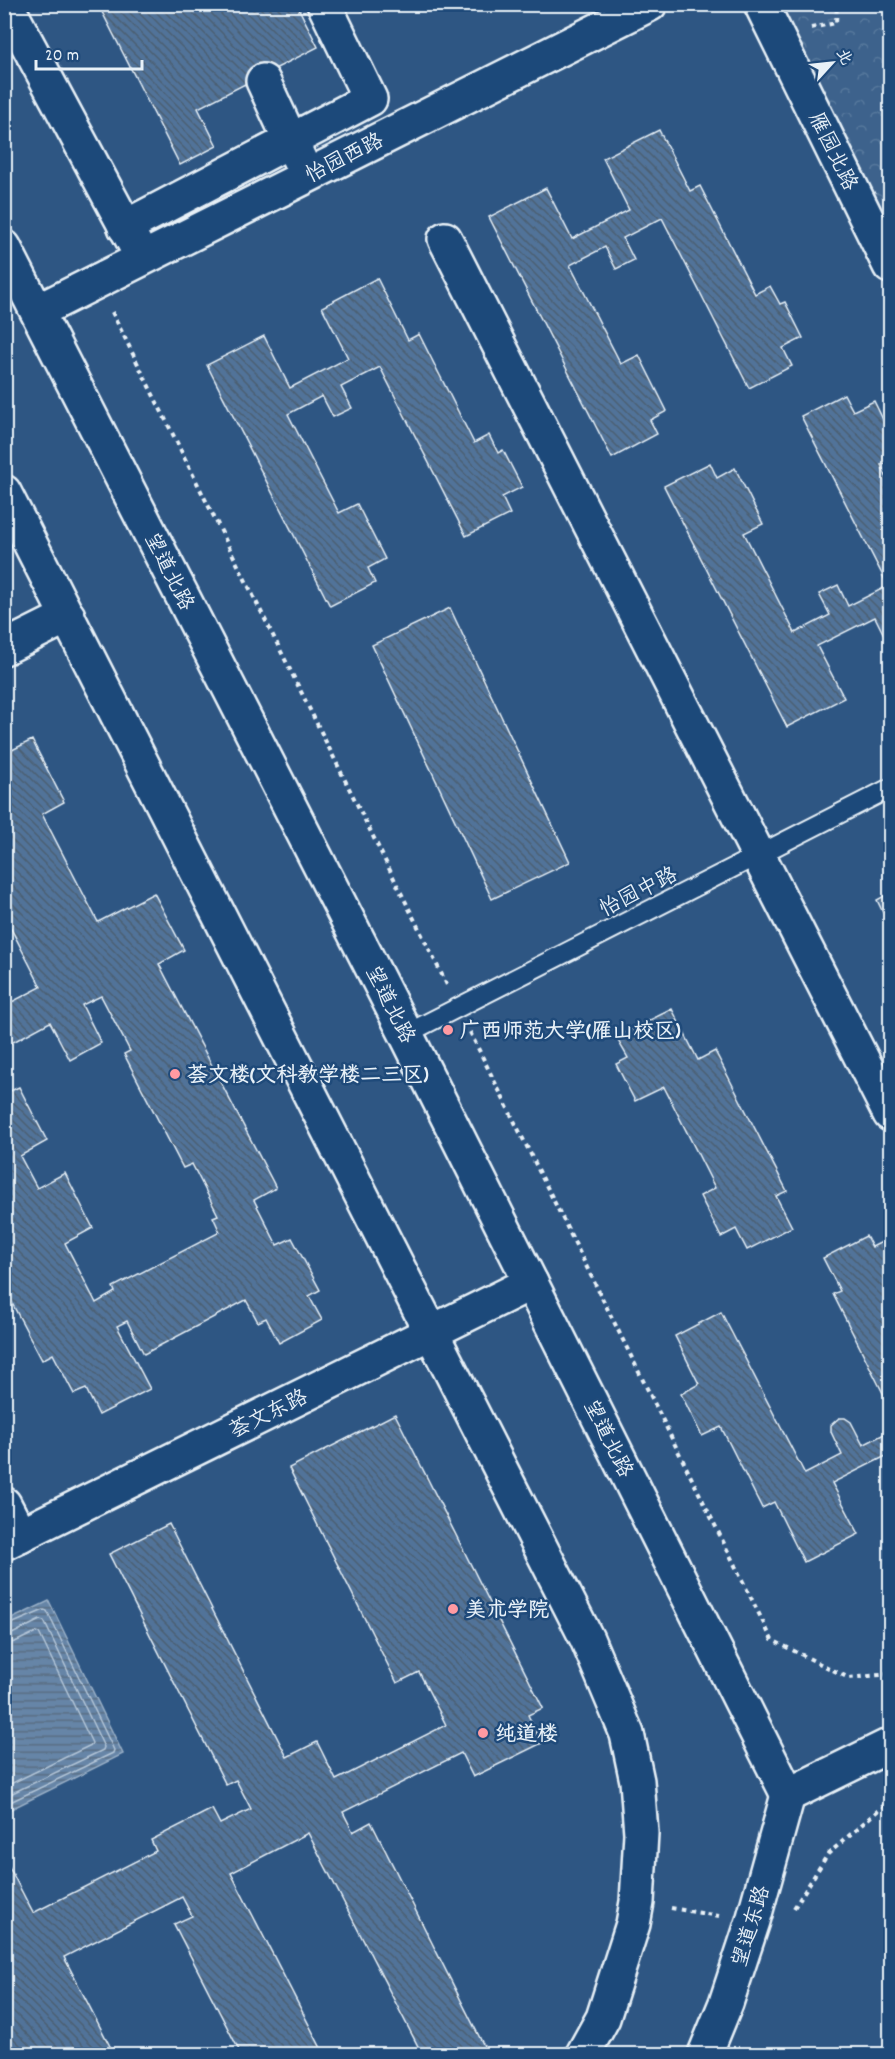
<svg xmlns="http://www.w3.org/2000/svg" width="895" height="2059" viewBox="0 0 895 2059" font-family="Dekko,'LXGW WenKai TC',sans-serif">
<style>
.built{fill:#2e5683}
.forest{fill:url(#forest-crowns);stroke:#92aac2;stroke-width:1.5}
.water{fill:url(#water-rules);stroke:#9ab0c7;stroke-width:1.5}
.lines{fill:none;stroke-linecap:round;stroke-linejoin:round}
.shore{stroke:#b4c6d8;stroke-width:1.5}
.building{fill:url(#building-back-hatch);stroke:#e8f1f8;stroke-width:1.5}
.lane-casing{stroke:#e8f1f8;stroke-width:22}
.street-casing{stroke:#e8f1f8;stroke-width:38}
.path{stroke:#e8f1f8;stroke-width:4;stroke-dasharray:4.5 4.5;stroke-linecap:butt}
.lane{stroke:#1f4a7a;stroke-width:18}
.street{stroke:#1f4a7a;stroke-width:33}
.poi-dot{fill:#ff9aa2;stroke:#1f4a7a;stroke-width:2}
.labels{text-anchor:middle;stroke-width:5;stroke-linejoin:round;paint-order:stroke}
.street-label{font-size:21px;fill:#e8f1f8;stroke:#1f4a7a}
.poi-label{font-size:21px;font-weight:bold;fill:#e8f1f8;stroke:#1f4a7a;text-anchor:start}
</style>
<defs>
<pattern id="forest-crowns" width="20" height="18" patternUnits="userSpaceOnUse" patternTransform="scale(1.5)"><rect width="20" height="18" fill="#3c628c"/><path d="M2 6a3 3 0 1 1 6 0M12 15a3 3 0 1 1 6 0" fill="none" stroke="#58799d"/></pattern>
<pattern id="water-rules" width="6" height="5" patternUnits="userSpaceOnUse" patternTransform="scale(1.5)"><rect width="6" height="5" fill="#6685a7"/><path d="M0 2.5h6" fill="none" stroke="#596d82"/></pattern>
<pattern id="building-back-hatch" width="6" height="6" patternUnits="userSpaceOnUse" patternTransform="scale(1.5)"><rect width="6" height="6" fill="#517399"/><path d="M-1 5l2 2M0 0l6 6M5-1l2 2" fill="none" stroke="#4c5e72"/></pattern>
</defs>
<rect width="100%" height="100%" fill="#1f4a7a"/>
<filter id="ink" filterUnits="userSpaceOnUse"><feTurbulence type="fractalNoise" baseFrequency=".0167" numOctaves="2"/><feDisplacementMap in="SourceGraphic" scale="12" xChannelSelector="R" yChannelSelector="G"/><feConvolveMatrix kernelMatrix="1 2 1 2 8 2 1 2 1" color-interpolation-filters="sRGB"/></filter>
<g filter="url(#ink)">
<rect class="built" x="5" y="5" width="885" height="2049"/>
<polygon class="forest" points="761,5 890,5 890,266"/>
<polygon class="water" points="49,1601 123,1754 5,1812 5,1622"/>
<g class="lines">
<g class="shore">
<polyline points="4,1627 44,1610 47,1611 114,1750 113,1753 4,1805"/>
<polyline points="4,1635 12,1634 40,1620 44,1621 104,1747 103,1750 4,1797"/>
<polyline points="4,1644 15,1642 36,1632 39,1633 92,1743 91,1745 4,1787"/>
</g>
</g>
<g class="building">
<polygon points="98,4 302,4 298,7 318,47 198,108 217,146 180,165"/>
<polygon points="659,130 690,191 700,186 755,294 770,286 780,304 785,302 803,338 783,348 792,366 749,388 662,218 623,238 634,260 616,269 605,247 570,265 621,364 639,355 667,411 650,420 657,434 612,458 489,217 546,188 572,239 629,210 603,158"/>
<polygon points="377,278 408,340 419,334 474,443 489,435 498,453 503,450 522,487 502,497 510,514 466,536 380,367 341,387 352,408 333,417 322,396 288,414 339,513 357,504 385,559 368,568 375,583 330,606 207,365 264,336 290,388 348,358 322,307"/>
<polygon points="844,394 853,411 874,401 890,434 890,438 887,440 890,447 890,461 881,465 890,485 890,647 875,617 817,646 844,698 787,727 664,486 710,463 717,478 735,468 763,524 744,533 795,633 830,615 819,594 838,585 848,606 888,586 801,416"/>
<polygon points="450,608 570,862 492,899 372,645"/>
<polygon points="32,740 64,802 42,814 98,922 154,893 184,950 159,964 276,1188 254,1200 277,1245 292,1238 320,1290 309,1296 322,1320 279,1343 266,1318 258,1322 246,1300 144,1354 127,1321 117,1326 150,1389 99,1415 86,1389 74,1394 53,1354 42,1360 4,1288 4,1094 19,1087 47,1141 20,1156 37,1188 65,1173 93,1228 65,1243 96,1303 115,1292 113,1287 220,1232 213,1217 218,1215 192,1164 183,1168 124,1054 130,1051 101,996 82,1005 101,1043 70,1060 50,1022 4,1047 4,1006 41,987 4,915 4,754"/>
<polygon points="890,893 890,927 877,900"/>
<polygon points="672,1009 698,1060 715,1051 787,1191 776,1196 792,1227 747,1250 736,1229 721,1237 700,1196 715,1188 664,1087 635,1101 616,1064 628,1058 616,1037"/>
<polygon points="866,1236 872,1247 888,1239 890,1243 890,1407 833,1294 840,1291 823,1258"/>
<polygon points="721,1312 805,1474 842,1455 831,1432 831,1425 839,1418 845,1418 851,1422 863,1445 890,1431 890,1454 832,1483 859,1534 804,1562 774,1502 762,1508 721,1427 702,1436 681,1394 699,1384 675,1336"/>
<polygon points="395,1414 543,1708 528,1715 542,1743 473,1777 461,1753 343,1812 353,1832 371,1822 488,2054 422,2054 308,1833 231,1873 324,2054 241,2054 174,1924 192,1916 182,1897 64,1957 114,2054 4,2054 4,1857 33,1913 156,1851 151,1840 212,1809 220,1824 251,1809 236,1780 226,1785 109,1554 169,1524 287,1757 317,1742 336,1780 446,1725 419,1672 397,1683 289,1468"/>
</g>
<g class="lines">
<g class="lane-casing">
<polyline id="lane" points="406,1034 890,788"/>
</g>
<g class="street-casing">
<g id="street">
<polyline points="6,4 136,246"/>
<polyline points="761,4 890,266"/>
<polyline points="263,81 300,161"/>
<polyline points="125,227 370,99 324,4"/>
<polyline points="445,239 890,1114"/>
<polyline points="4,247 406,1034 788,1795"/>
<polyline points="38,311 650,4"/>
<polyline points="4,492 587,1639 627,1734 637,1781 641,1833 637,1902 633,1924 603,2018 583,2054"/>
<polyline points="4,648 68,616"/>
<polyline points="4,1504 20,1535"/>
<polyline points="4,1543 531,1283"/>
<polyline points="788,1795 890,1745"/>
<polyline points="705,2054 726,2003 753,1921 788,1795"/>
</g>
</g>
<g class="path">
<polyline points="811,28 836,23 837,4"/>
<polyline points="112,312 447,985"/>
<polyline points="470,1032 772,1640 849,1678 890,1674"/>
<polyline points="671,1908 719,1916"/>
<polyline points="794,1908 828,1854 890,1800"/>
</g>
<use href="#lane" class="lane"/>
<use href="#street" class="street"/>
</g>
</g>
<g class="poi-dot">
<circle cx="448" cy="1030" r="6"/>
<circle cx="175" cy="1074" r="6"/>
<circle cx="453" cy="1609" r="6"/>
<circle cx="483" cy="1733" r="6"/>
</g>
<g class="labels">
<g class="street-label">
<text transform="translate(834 151) rotate(64)" y="7">雁园北路</text>
<text transform="translate(344 157) rotate(-27)" y="7">怡园西路</text>
<text transform="translate(170 571) rotate(63)" y="7">望道北路</text>
<text transform="translate(638 891) rotate(-27)" y="7">怡园中路</text>
<text transform="translate(391 1004) rotate(63)" y="7">望道北路</text>
<text transform="translate(268 1413) rotate(-26)" y="7">荟文东路</text>
<text transform="translate(609 1438) rotate(63)" y="7">望道北路</text>
<text transform="translate(750 1926) rotate(-73)" y="7">望道东路</text>
</g>
<g class="poi-label">
<text x="460" y="1037">广西师范大学(雁山校区)</text>
<text x="187" y="1081">荟文楼(文科教学楼二三区)</text>
<text x="465" y="1616">美术学院</text>
<text x="495" y="1740">纯道楼</text>
</g>
</g>
<rect width="895" height="2059" fill="none" stroke="#1f4a7a" stroke-width="24"/>
<rect x="12" y="12" width="871" height="2035" fill="none" stroke="#e8f1f8" stroke-width="2" filter="url(#ink)"/>
<g transform="translate(832 63) rotate(63)" stroke="#1f4a7a" stroke-width="4.5" paint-order="stroke">
<path d="M0-4.5L10 22L0 15L-10 22Z" fill="#e8f1f8"/>
<text y="-9" font-size="16" font-weight="bold" text-anchor="middle" fill="#e8f1f8">北</text>
</g>
<path d="M36 60v9h106v-9" fill="none" stroke="#e8f1f8" stroke-width="3"/>
<text x="45" y="60" font-size="18" fill="#e8f1f8" stroke="#1f4a7a" stroke-width="4.5" paint-order="stroke">20 m</text>
</svg>
